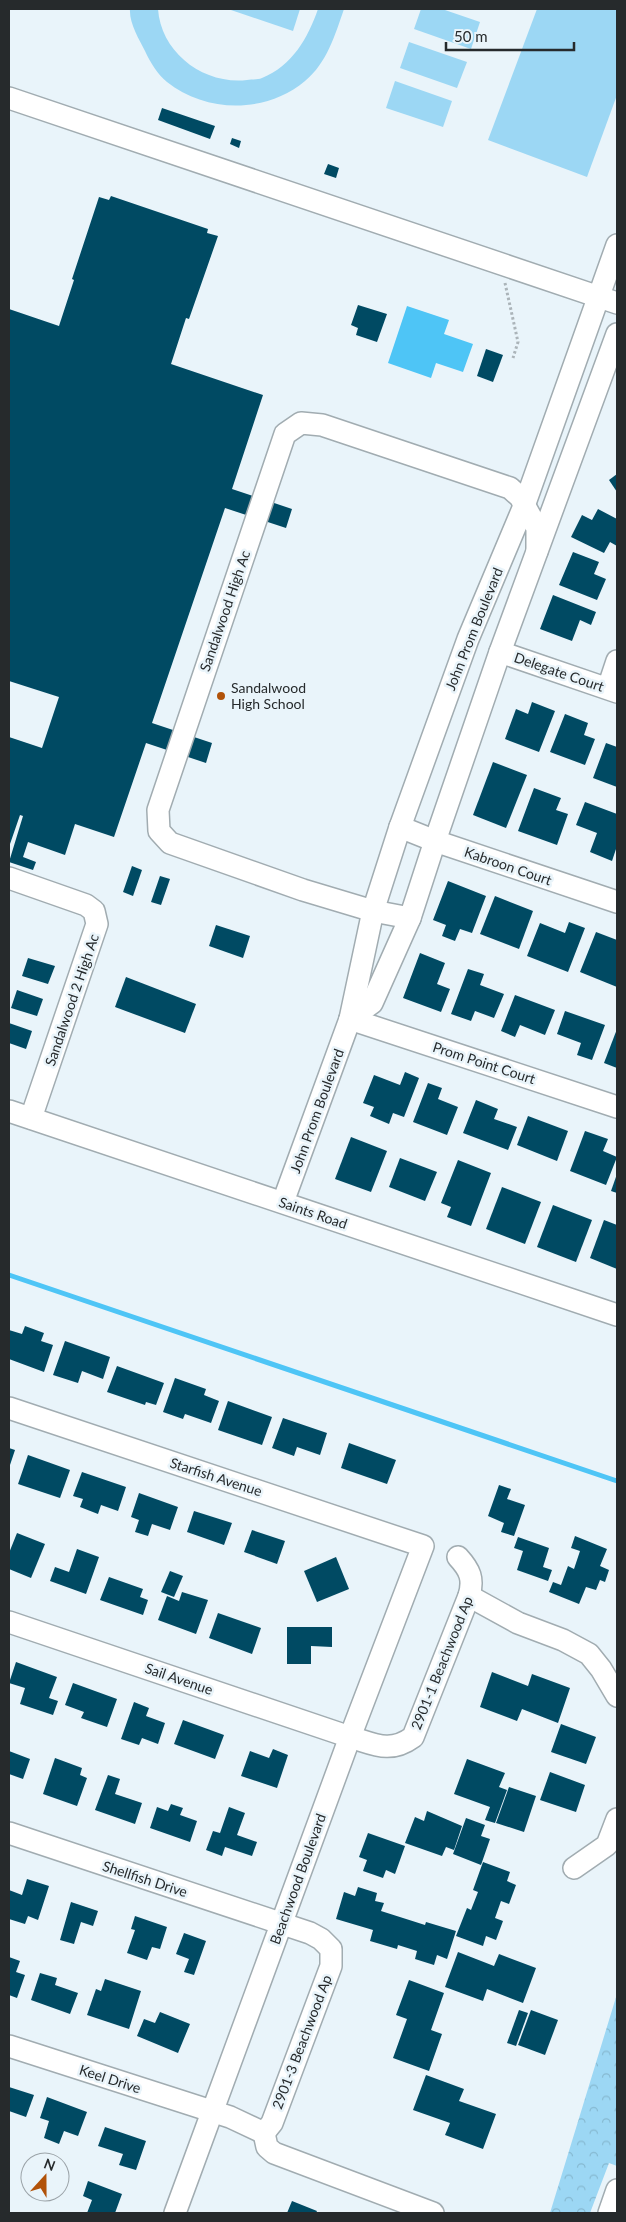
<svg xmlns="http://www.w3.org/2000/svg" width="626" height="2222" viewBox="0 0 626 2222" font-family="Lato,sans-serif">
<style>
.forest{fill:url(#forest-crowns)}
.pitch{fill:#9cd7f4}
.water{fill:#4ec5f6}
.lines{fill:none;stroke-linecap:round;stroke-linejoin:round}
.stream{stroke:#4ec5f6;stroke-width:5}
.building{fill:#004a63}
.minor-casing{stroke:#a1acb1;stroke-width:24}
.path{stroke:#abb4b9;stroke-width:3;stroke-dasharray:2.5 2.5;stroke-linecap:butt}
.minor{stroke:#fff;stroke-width:21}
.poi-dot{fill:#b15209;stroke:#e9f4fa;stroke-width:2}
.labels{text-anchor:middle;stroke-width:5;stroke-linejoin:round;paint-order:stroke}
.street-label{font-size:14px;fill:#262a2c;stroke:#e9f4fa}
.poi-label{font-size:14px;fill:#262a2c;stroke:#e9f4fa;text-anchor:start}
</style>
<defs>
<pattern id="forest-crowns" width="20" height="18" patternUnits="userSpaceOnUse" patternTransform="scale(1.25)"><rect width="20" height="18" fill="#9cd7f4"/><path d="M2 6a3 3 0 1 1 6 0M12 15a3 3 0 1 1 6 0" fill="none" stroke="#86b9d1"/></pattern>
</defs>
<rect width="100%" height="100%" fill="#e9f4fa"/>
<polygon class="forest" points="617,1994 617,2166 609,2163 590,2213 550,2213"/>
<g class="pitch">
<path d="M 130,9 L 158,9 C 161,53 204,85 247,80 C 251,79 257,80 262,78 C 292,66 308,38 318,9 L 344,9 C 335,35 327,63 305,81 C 266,114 206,113 167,82 C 158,75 150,62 145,51 C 139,39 129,23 130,9 Z"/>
<polygon points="228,9 300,9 293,31"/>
<polygon points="421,9 442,9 480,22 471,49 414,29"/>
<polygon points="537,9 617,9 617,95 587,177 488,140"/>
<polygon points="409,42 467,62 457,88 400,68"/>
<polygon points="395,81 452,101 443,127 386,108"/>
</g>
<polygon class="water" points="407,306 449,320 444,334 473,344 463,372 436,363 431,378 388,363"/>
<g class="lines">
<polyline class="stream" points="9,1275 617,1481"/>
</g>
<g class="building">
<polygon points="162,108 215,126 210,139 158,120"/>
<polygon points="232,138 241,141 239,148 230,144"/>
<polygon points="328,164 339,168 336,178 324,174"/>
<polygon points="111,196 208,229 207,233 218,236 189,319 186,318 171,364 263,395 232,489 292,509 286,528 225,508 152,723 212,743 206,763 146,743 114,837 75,824 65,855 28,842 23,857 36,862 33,870 9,862 23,816 20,815 10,844 9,843 9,737 42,748 59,697 9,681 9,309 59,326 74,280 72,279 99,197 109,200"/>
<polygon points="358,305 387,314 377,342 356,335 358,328 351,325"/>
<polygon points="486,349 503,355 493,382 477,376"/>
<polygon points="617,474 617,492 609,480"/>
<polygon points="598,509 617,519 617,546 610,542 604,553 571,537 582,515 592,520"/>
<polygon points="573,552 599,562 594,574 606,579 597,600 559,585"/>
<polygon points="553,595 596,612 591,625 580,620 572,641 540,629"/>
<polygon points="532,702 555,711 539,752 505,739 516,709 528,714"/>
<polygon points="565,714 588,723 584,735 595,739 585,765 550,752"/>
<polygon points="606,743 617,747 617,787 593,778"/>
<polygon points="493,762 527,775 506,828 473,815"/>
<polygon points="534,788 561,798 556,810 568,814 557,845 518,831"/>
<polygon points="585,802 617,814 617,846 612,861 590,852 597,833 576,825"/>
<polygon points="132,866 142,870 133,896 123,892"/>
<polygon points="160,876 170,879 161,905 151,902"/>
<polygon points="448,881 486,896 472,933 460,929 455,941 442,936 446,925 433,920"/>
<polygon points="495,896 533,911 519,949 480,934"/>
<polygon points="569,922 585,928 568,972 527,956 540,923 565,933"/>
<polygon points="216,925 250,936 243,958 209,946"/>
<polygon points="596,932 617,940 617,987 580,972"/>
<polygon points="420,953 445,963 437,984 450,989 441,1012 403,998"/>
<polygon points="28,958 55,966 48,984 22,976"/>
<polygon points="468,969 484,974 480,985 504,994 494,1018 475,1011 471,1021 451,1014"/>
<polygon points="126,977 196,1004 185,1033 115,1007"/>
<polygon points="17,990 43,999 37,1016 11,1008"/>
<polygon points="515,995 555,1010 545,1035 520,1025 515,1037 501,1031"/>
<polygon points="565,1011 605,1025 592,1060 577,1055 581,1043 557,1034"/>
<polygon points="9,1023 32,1031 26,1049 9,1043"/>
<polygon points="617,1029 617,1068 604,1063"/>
<polygon points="405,1072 419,1078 404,1117 393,1113 389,1124 370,1116 374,1107 363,1103 374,1075 400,1085"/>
<polygon points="428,1083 442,1088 438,1099 458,1107 447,1135 413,1122"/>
<polygon points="476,1100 498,1109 494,1119 517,1127 508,1150 463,1133"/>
<polygon points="528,1116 568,1131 557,1161 517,1145"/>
<polygon points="585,1131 608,1139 603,1151 617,1157 606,1185 570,1171"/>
<polygon points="351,1137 387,1151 371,1192 335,1179"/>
<polygon points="400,1158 437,1172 425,1201 389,1187"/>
<polygon points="458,1160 491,1173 471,1226 447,1217 451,1207 441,1203"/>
<polygon points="617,1174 617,1193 611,1191"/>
<polygon points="502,1187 541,1202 525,1244 486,1229"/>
<polygon points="553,1205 592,1220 576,1262 537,1247"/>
<polygon points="604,1220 617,1225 617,1269 590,1258"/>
<polygon points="25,1326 44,1333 41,1341 53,1345 44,1372 9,1359 9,1330 22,1334"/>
<polygon points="65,1341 110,1357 103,1379 82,1371 78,1383 53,1375"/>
<polygon points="117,1366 164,1383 156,1405 146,1402 145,1405 107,1392"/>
<polygon points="175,1378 206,1389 204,1395 219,1401 211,1423 185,1414 183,1419 163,1412"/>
<polygon points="228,1401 272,1417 262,1445 218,1430"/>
<polygon points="283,1418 327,1433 320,1455 297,1447 294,1456 272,1448"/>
<polygon points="349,1443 396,1460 387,1484 341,1468"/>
<polygon points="9,1448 15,1450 9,1468"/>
<polygon points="28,1455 70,1470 60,1498 18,1484"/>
<polygon points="82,1472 126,1487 118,1511 101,1505 98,1514 80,1507 83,1499 73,1496"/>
<polygon points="499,1485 511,1489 507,1499 525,1505 514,1536 501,1532 504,1523 488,1516"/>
<polygon points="139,1493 178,1507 170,1530 152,1524 148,1536 135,1532 139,1520 131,1517"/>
<polygon points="194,1511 232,1523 224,1545 187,1532"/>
<polygon points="252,1530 285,1541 277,1564 244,1552"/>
<polygon points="17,1533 45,1544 31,1578 9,1569 9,1553"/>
<polygon points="575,1536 607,1549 600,1566 609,1570 605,1582 600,1580 596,1590 586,1587 579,1604 549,1592 553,1582 561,1585 568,1566 574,1569 580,1551 571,1548"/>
<polygon points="518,1537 549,1548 543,1567 552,1570 548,1581 517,1570 523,1551 514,1548"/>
<polygon points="77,1549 99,1557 86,1594 50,1581 55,1567 69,1572"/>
<polygon points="336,1557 349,1589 317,1602 304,1571"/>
<polygon points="170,1571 183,1576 174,1597 161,1592"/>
<polygon points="109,1577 143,1589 140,1597 148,1600 143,1615 100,1600"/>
<polygon points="182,1592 208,1600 196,1634 158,1620 167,1596 179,1601"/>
<polygon points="218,1613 261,1628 252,1654 209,1638"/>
<polygon points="287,1627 332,1627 332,1647 311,1646 311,1664 287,1664"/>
<polygon points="16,1662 57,1677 49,1698 58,1701 53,1715 20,1704 25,1688 9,1683"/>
<polygon points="492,1672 528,1686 532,1674 570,1688 558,1723 522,1709 517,1721 480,1707"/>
<polygon points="73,1683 117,1699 107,1727 81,1718 84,1712 65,1705"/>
<polygon points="134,1702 149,1708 146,1716 165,1723 158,1744 142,1738 139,1745 121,1739"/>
<polygon points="183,1720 224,1735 215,1759 174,1744"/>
<polygon points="561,1724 596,1737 586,1764 551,1752"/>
<polygon points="273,1749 288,1755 277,1788 241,1776 250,1751 269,1758"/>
<polygon points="9,1751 30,1759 23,1779 9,1774"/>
<polygon points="55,1758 82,1768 80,1775 87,1778 77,1806 43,1794"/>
<polygon points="467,1759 505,1773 499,1787 507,1790 495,1823 485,1820 490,1807 454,1794"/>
<polygon points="550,1772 585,1785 576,1812 540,1800"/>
<polygon points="108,1775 120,1779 115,1794 142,1803 135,1824 95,1810"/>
<polygon points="509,1787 536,1796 524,1832 496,1823"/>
<polygon points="171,1804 183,1808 180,1815 197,1821 190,1842 150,1828 157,1807 168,1811"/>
<polygon points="229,1807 245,1813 237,1835 257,1842 252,1856 225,1847 222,1856 206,1850 213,1831 220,1833"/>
<polygon points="427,1811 462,1826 454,1850 446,1847 442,1856 405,1843 415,1817 424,1821"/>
<polygon points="466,1818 485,1825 481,1836 490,1839 481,1865 453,1854"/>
<polygon points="368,1833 405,1846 395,1874 386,1870 383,1878 363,1871 367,1860 359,1857"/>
<polygon points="483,1862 510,1872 507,1881 516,1885 509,1904 501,1901 495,1918 503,1921 496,1940 486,1936 483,1946 456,1936 467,1908 471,1910 478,1892 473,1890"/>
<polygon points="27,1879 49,1886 38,1920 28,1916 25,1924 9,1919 9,1890 22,1895"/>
<polygon points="358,1887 377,1893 375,1901 384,1903 381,1911 425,1925 426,1922 456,1931 447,1959 437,1955 434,1965 415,1959 417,1951 398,1945 397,1949 370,1941 373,1930 336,1919 344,1892 355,1896"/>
<polygon points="71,1902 98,1911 93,1926 81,1922 74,1944 60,1940"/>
<polygon points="135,1916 167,1927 160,1949 152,1947 147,1960 127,1953 135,1930 131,1929"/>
<polygon points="184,1933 206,1941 194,1975 184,1972 189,1959 176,1954"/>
<polygon points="458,1952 494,1966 499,1954 536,1968 523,2003 487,1989 483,2001 445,1987"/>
<polygon points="9,1957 20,1961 16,1972 25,1975 17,1998 9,1995"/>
<polygon points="40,1973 57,1978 55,1985 78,1993 70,2014 31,2000"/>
<polygon points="105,1979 141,1991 129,2029 87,2015 96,1989 101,1991"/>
<polygon points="409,1980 444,1993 431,2030 442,2034 429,2071 393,2058 407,2019 396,2015"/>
<polygon points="519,2010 528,2013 516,2046 507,2043"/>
<polygon points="531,2010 558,2020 545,2055 518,2045"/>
<polygon points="160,2012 190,2024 178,2053 137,2036 144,2019 155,2023"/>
<polygon points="426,2075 464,2089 459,2101 496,2114 483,2149 445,2135 450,2123 413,2110"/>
<polygon points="9,2087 34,2095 26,2117 9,2111"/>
<polygon points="47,2097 87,2112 78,2136 64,2131 59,2144 44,2138 49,2121 40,2118"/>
<polygon points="105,2127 146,2141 136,2170 119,2165 123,2154 98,2146"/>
<polygon points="88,2181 122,2194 115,2213 87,2213 92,2200 83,2196"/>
<polygon points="292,2201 317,2211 316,2213 287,2213"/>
</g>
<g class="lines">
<g class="minor-casing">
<g id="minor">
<polyline points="9,98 617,303"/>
<polyline points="500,652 617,692"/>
<polyline points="608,688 617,661"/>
<polyline points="400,827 435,841 617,902"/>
<polyline points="9,878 86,905 94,911 97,924 31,1118"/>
<polyline points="410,918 373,911 303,890 170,843 159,831 158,810 285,434 301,423 322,425 510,488 520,497 537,528 537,551"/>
<polyline points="350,1019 372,1003 410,918 435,841 500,652 617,334"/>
<polyline points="350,1019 617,1107"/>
<polyline points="9,1111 617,1315"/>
<polyline points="283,1202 350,1019 373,911 400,827 468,639 524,506 617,245"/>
<polyline points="9,1408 423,1546 350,1737 175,2213"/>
<polyline points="469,1596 518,1623 563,1640 589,1654 601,1669 617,1696"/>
<path d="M 9,1622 L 350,1737 C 374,1744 390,1754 413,1737 L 469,1596 C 474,1579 470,1570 458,1557"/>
<polyline points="9,1833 310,1933 321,1939 331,1949 331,1966 272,2123 264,2133"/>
<polyline points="574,1868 607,1845 617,1819"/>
<polyline points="9,2046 230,2117 264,2133"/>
<polyline points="264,2133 267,2147 274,2153 433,2213"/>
<polyline points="609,2213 617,2190"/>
</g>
</g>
<polyline class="path" points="505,283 518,342 513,358"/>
<use href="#minor" class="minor"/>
</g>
<circle class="poi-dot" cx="221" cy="696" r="5"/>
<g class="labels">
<g class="street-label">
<text transform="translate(225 611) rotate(-71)" y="5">Sandalwood High Ac</text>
<text transform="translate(474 629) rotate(-68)" y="5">John Prom Boulevard</text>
<text transform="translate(559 672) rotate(19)" y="5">Delegate Court</text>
<text transform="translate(508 866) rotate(19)" y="5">Kabroon Court</text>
<text transform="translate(72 1000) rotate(-71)" y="5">Sandalwood 2 High Ac</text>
<text transform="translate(484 1063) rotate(18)" y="5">Prom Point Court</text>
<text transform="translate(317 1111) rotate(-70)" y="5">John Prom Boulevard</text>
<text transform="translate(313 1213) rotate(19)" y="5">Saints Road</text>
<text transform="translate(216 1477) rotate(18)" y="5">Starfish Avenue</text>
<text transform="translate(442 1663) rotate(-68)" y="5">2901-1 Beachwood Ap</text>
<text transform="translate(179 1679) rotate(19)" y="5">Sail Avenue</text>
<text transform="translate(145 1879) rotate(18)" y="5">Shellfish Drive</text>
<text transform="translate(298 1879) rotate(-70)" y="5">Beachwood Boulevard</text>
<text transform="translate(302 2042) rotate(-69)" y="5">2901-3 Beachwood Ap</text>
<text transform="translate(110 2079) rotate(18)" y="5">Keel Drive</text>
</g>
<g class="poi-label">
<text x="231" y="693">Sandalwood<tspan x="231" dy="16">High School</tspan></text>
</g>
</g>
<rect width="626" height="2222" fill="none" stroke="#262a2c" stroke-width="20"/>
<g transform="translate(45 2177) rotate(21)"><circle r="24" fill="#e9f4fa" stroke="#9ba3a8"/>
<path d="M0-4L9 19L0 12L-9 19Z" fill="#b15209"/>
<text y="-8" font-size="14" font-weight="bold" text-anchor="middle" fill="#262a2c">N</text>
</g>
<path d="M446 42v8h128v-8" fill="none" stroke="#262a2c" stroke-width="2.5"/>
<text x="454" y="42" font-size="15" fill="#262a2c" stroke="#e9f4fa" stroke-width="4" paint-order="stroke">50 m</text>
</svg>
